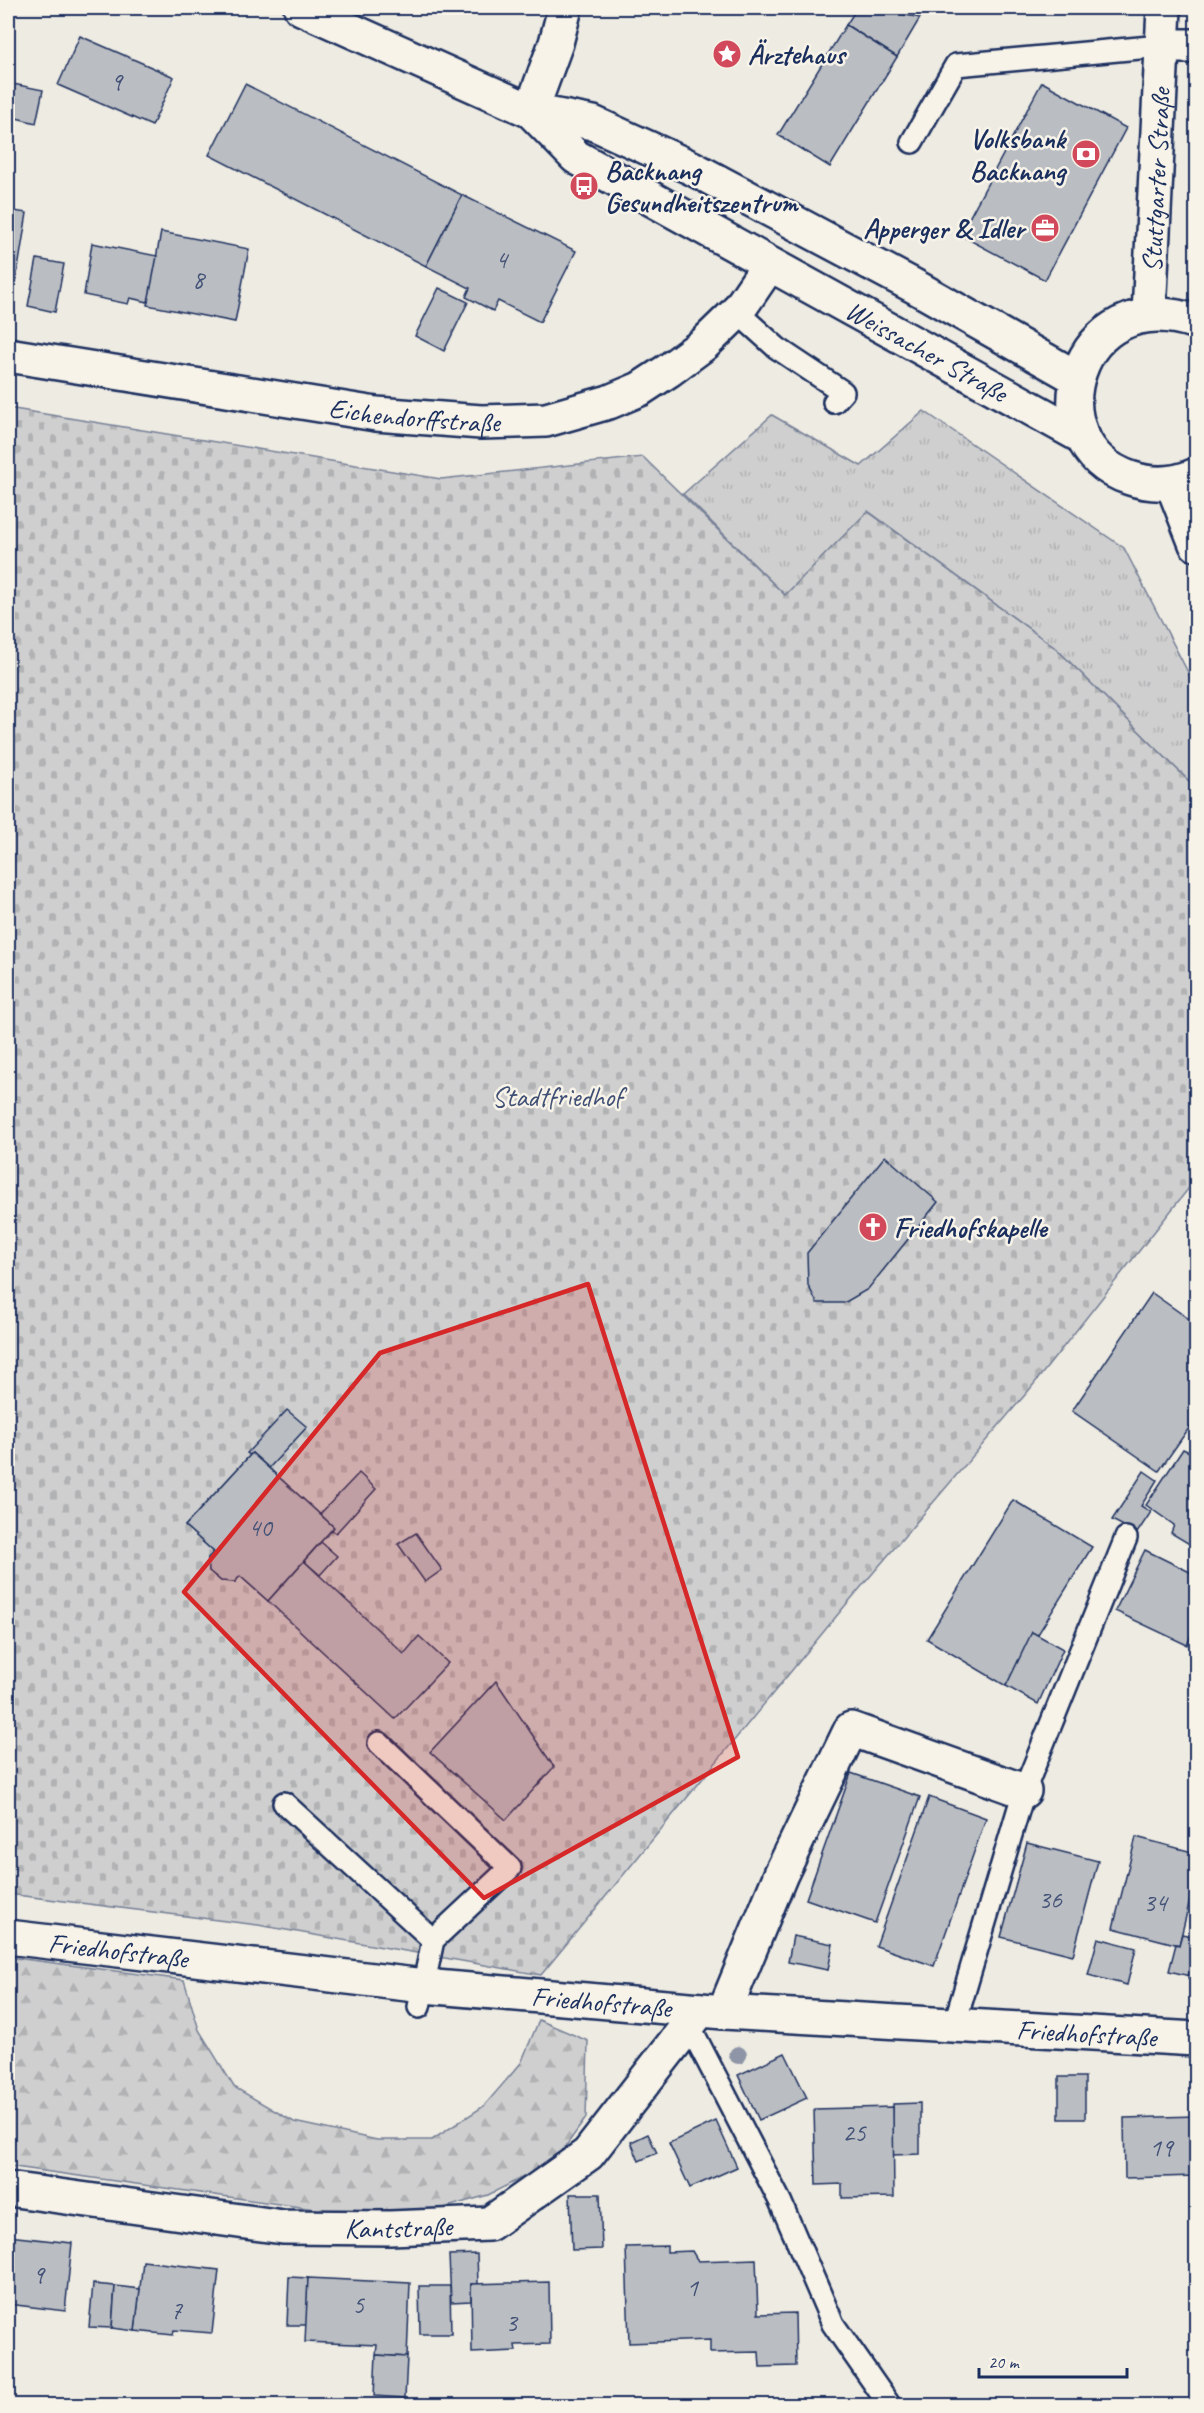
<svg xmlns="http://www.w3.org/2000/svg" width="1204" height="2413" viewBox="0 0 1204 2413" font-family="Caveat,sans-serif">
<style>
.forest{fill:url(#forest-firs);stroke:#757f96;stroke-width:1.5}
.cemetery{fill:url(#cemetery-stones);stroke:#757f96;stroke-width:1.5}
.park{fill:url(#park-tufts);stroke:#757f96;stroke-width:1.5}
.building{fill:#babdc2;stroke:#1b2f5e;stroke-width:1.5}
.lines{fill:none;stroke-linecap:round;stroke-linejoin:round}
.service-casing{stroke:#1b2f5e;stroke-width:26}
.minor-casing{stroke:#1b2f5e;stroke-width:38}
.tertiary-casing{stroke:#1b2f5e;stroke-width:38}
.service{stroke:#f7f3e8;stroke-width:21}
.minor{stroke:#f7f3e8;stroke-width:33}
.tertiary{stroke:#f7f3e8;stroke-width:33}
.tree{fill:#8e95a6}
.marked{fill:#d62828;fill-opacity:0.2;stroke:#d62828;stroke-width:4.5;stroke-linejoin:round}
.labels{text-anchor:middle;stroke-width:5;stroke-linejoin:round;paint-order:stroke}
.number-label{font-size:26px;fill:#435277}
.poi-label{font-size:28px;font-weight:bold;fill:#1b2f5e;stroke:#f7f3e8;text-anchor:start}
.street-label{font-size:28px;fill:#1b2f5e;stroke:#f7f3e8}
.park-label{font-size:28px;fill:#3f4f75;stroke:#f7f3e8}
</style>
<defs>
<pattern id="forest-firs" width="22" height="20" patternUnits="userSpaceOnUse" patternTransform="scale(1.5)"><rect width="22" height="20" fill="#cfcfcf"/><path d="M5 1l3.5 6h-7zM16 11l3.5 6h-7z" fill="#b1b2b4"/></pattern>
<pattern id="cemetery-stones" width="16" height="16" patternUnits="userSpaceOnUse" patternTransform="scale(1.5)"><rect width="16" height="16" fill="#cfcfcf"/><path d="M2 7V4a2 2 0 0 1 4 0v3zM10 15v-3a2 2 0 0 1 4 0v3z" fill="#b1b2b4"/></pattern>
<pattern id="park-tufts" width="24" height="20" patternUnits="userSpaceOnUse" patternTransform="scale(1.5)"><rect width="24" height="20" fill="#cfcfcf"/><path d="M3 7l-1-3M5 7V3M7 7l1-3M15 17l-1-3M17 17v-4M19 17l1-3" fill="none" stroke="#b1b2b4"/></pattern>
</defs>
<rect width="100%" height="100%" fill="#eeebe2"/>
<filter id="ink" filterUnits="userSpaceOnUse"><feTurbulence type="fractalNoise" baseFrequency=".0167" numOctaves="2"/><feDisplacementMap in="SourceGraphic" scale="12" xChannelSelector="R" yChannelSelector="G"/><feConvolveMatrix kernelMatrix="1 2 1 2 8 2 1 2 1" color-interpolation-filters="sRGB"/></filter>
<g filter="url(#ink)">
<polygon class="forest" points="8,1957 184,1980 199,2030 234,2087 294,2122 377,2140 432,2140 484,2106 521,2063 539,2020 588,2041 586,2118 555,2161 488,2195 440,2209 329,2211 8,2166"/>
<polygon class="cemetery" points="8,408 441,479 643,457 785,595 867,511 1057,649 1196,788 1196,1179 1030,1389 844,1607 541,1975 258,1925 8,1894"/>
<polygon class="park" points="924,411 1124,548 1196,688 1196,788 1057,649 868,511 785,595 683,494 772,415 861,466"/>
<g class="building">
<polygon points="857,8 875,8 920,18 897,57 846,25"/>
<polygon points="846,25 897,57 830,167 778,135"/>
<polygon points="80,36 174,77 152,126 58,85"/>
<polygon points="1042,82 1126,128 1045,280 960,235"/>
<polygon points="8,83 43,90 36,123 8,116"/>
<polygon points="245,84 462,195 426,266 209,155"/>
<polygon points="462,195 576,251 540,322 498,301 493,311 466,297 470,288 426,266"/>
<polygon points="8,210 27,213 16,281 8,280"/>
<polygon points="161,232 249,249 235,322 147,305"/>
<polygon points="92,243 157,256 148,302 130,298 128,304 84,295"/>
<polygon points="37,259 64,264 55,312 28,306"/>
<polygon points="439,288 468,302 444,351 415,336"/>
<polygon points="885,1156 938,1202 868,1289 844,1303 817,1303 808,1285 807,1253"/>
<polygon points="1152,1293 1196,1324 1196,1418 1159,1471 1072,1411"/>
<polygon points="287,1410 307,1427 269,1468 252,1453 250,1455 247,1453"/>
<polygon points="1183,1449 1196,1455 1196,1548 1171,1533 1174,1525 1146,1505"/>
<polygon points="252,1453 334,1527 268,1601 240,1576 235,1582 221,1581 209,1571 208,1558 214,1552 185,1526"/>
<polygon points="252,1453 334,1527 268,1601 240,1576 235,1582 221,1581 209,1571 208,1558 214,1552 185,1526"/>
<polygon points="1144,1471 1157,1480 1141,1506 1151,1512 1137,1533 1112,1520"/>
<polygon points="359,1473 376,1489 336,1533 332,1530 334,1527 320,1514"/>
<polygon points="1013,1500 1092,1547 1006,1686 927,1639"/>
<polygon points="416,1533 442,1570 425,1582 398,1544"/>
<polygon points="321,1542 337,1556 320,1575 304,1561"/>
<polygon points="1145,1550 1196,1575 1196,1624 1187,1645 1115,1611"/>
<polygon points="304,1561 404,1654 419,1636 448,1663 395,1719 268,1601"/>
<polygon points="1032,1632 1063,1649 1038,1704 1006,1686"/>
<polygon points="496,1681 554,1767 506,1820 430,1752"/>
<polygon points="851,1773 920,1797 875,1923 806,1899"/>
<polygon points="929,1797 986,1818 934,1966 876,1946"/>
<polygon points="1136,1837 1196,1853 1196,1875 1179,1945 1113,1928"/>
<polygon points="1027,1843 1098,1861 1073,1955 1001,1937"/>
<polygon points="1182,1934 1196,1937 1190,1976 1169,1971 1176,1944 1179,1945"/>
<polygon points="793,1936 833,1944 828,1970 788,1962"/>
<polygon points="1098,1938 1136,1948 1127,1985 1088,1975"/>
<polygon points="1196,1949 1196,1980 1188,1978"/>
<polygon points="785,2053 807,2098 759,2120 738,2075"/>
<rect x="1059" y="2077" width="26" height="42"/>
<polygon points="920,2103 920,2154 893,2155 893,2104"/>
<polygon points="893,2107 894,2197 842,2198 842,2184 816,2185 814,2109"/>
<polygon points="1196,2116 1196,2176 1125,2178 1124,2118"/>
<polygon points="716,2121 737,2167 690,2188 669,2143"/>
<polygon points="648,2134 657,2153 639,2161 631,2142"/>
<polygon points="570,2194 600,2194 602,2249 572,2250"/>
<polygon points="8,2236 72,2243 65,2311 8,2304"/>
<polygon points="667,2246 667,2252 692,2251 698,2261 756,2259 758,2314 795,2313 796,2366 760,2367 759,2352 710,2353 710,2340 629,2343 626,2247"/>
<polygon points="477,2254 478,2284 471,2284 471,2301 451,2302 449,2255"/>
<polygon points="143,2261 219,2270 212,2333 174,2330 173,2335 135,2331"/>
<polygon points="289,2277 308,2278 307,2325 287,2325"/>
<polygon points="308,2278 410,2283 407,2357 376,2355 377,2345 305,2342"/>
<polygon points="549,2282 550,2344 515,2345 516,2351 472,2353 471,2284"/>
<polygon points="93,2284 115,2286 112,2328 89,2327"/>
<polygon points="115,2286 140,2289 135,2331 112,2328"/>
<polygon points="419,2286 450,2286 451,2334 420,2334"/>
<polygon points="376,2355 407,2357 405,2398 374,2396"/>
</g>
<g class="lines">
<g class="service-casing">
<g id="service">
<polyline points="912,142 956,65 1161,46"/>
<polyline points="737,312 777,348 843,392 834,402"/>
<polyline points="379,1743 510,1868 433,1940 419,2007"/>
<polyline points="284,1803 433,1940"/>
<polyline points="689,2025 780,2201 833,2324 890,2406"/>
<polyline points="954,2026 1024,1791 1126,1538"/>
</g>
</g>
<g class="minor-casing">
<g id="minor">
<polyline points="531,111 556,43 565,8"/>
<path id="s1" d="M 8,355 L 376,414 L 481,422 L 546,420 L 609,402 L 640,389 L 669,370 L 704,344 L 737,312 L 769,265"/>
<path id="s2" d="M 8,1937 L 424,1986 L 724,2012 L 1196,2039"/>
<polyline points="724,2012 781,1874 851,1729 1024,1791"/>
<path id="s3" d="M 8,2189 L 283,2227 L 390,2228 L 489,2224 L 588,2154 L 700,2010"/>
</g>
</g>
<g class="tertiary-casing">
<g id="tertiary">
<polyline points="301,8 531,111 593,123 692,168 914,286 1077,378"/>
<polyline points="1161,46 1196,46"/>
<path id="s4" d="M 531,111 L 576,157 L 1083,437"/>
<path id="s5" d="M 1149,314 L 1164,8"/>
<path d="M 1196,322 C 1074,280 1030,444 1130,478 C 1153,486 1174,485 1196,475"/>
<polyline points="1172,483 1196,544"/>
</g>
</g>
<use href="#service" class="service"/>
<use href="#minor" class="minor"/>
<use href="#tertiary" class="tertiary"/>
</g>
<circle class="tree" cx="738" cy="2055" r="9"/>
</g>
<path class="marked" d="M 588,1284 L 738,1757 L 484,1898 L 184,1592 L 380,1353 Z"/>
<defs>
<g id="sight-disc" transform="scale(1.5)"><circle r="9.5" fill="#d1495b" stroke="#f7f3e8"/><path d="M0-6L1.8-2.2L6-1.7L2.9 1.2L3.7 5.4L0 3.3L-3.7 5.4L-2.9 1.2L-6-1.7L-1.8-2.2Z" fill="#fff"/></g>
<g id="bank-disc" transform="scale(1.5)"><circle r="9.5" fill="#d1495b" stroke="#f7f3e8"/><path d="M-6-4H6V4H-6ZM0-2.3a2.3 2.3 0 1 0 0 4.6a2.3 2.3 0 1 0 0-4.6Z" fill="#fff"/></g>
<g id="bus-disc" transform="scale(1.5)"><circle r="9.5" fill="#d1495b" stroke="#f7f3e8"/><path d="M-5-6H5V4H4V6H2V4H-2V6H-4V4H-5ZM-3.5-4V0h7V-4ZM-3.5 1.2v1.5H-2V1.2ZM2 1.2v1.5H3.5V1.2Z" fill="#fff"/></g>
<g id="office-disc" transform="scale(1.5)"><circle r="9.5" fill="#d1495b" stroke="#f7f3e8"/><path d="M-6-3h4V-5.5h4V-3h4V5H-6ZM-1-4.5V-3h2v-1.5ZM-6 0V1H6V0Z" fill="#fff"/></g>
<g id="church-disc" transform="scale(1.5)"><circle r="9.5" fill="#d1495b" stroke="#f7f3e8"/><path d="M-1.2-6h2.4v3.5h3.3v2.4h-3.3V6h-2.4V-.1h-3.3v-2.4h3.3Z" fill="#fff"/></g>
</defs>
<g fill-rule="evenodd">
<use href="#sight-disc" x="727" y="54"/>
<use href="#bank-disc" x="1086" y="154"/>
<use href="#bus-disc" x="584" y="186"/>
<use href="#office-disc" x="1045" y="228"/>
<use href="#church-disc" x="873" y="1227"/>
</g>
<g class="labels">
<g class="number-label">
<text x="116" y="90">9</text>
<text x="501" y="268">4</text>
<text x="198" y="288">8</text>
<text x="260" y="1536">40</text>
<text x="1050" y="1908">36</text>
<text x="1155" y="1911">34</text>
<text x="854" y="2141">25</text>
<text x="1161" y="2156">19</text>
<text x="38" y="2283">9</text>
<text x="692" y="2296">1</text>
<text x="358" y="2313">5</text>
<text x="176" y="2319">7</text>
<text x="511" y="2331">3</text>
</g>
<g class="poi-label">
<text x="748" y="64">Ärztehaus</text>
<text x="1065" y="148" text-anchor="end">Volksbank<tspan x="1065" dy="32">Backnang</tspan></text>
<text x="605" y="180">Backnang<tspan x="605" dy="32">Gesundheitszentrum</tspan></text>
<text x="1024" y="238" text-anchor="end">Apperger &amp; Idler</text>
<text x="894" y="1237">Friedhofskapelle</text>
</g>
<g class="street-label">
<text dy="10" stroke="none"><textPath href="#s5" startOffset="134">Stuttgarter Straße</textPath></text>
<text dy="10" stroke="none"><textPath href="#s4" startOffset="465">Weissacher Straße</textPath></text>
<text dy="10" stroke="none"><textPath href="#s1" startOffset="411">Eichendorffstraße</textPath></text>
<text dy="10" stroke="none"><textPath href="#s2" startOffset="111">Friedhofstraße</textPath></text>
<text dy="10" stroke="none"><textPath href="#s2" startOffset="597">Friedhofstraße</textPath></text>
<text dy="10" stroke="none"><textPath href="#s2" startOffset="1083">Friedhofstraße</textPath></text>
<text dy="10" stroke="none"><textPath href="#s3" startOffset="393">Kantstraße</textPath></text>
</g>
<g class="park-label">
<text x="557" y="1106">Stadtfriedhof</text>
</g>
</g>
<rect width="1204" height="2413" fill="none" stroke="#f7f3e8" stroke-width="30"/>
<rect x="15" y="15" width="1174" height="2383" fill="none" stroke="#1b2f5e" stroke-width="2" filter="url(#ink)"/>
<path d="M979 2368v9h148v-9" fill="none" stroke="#1b2f5e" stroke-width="3"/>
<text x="988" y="2368" font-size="18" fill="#1b2f5e" stroke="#f7f3e8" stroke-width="4.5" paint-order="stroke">20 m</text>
</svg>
